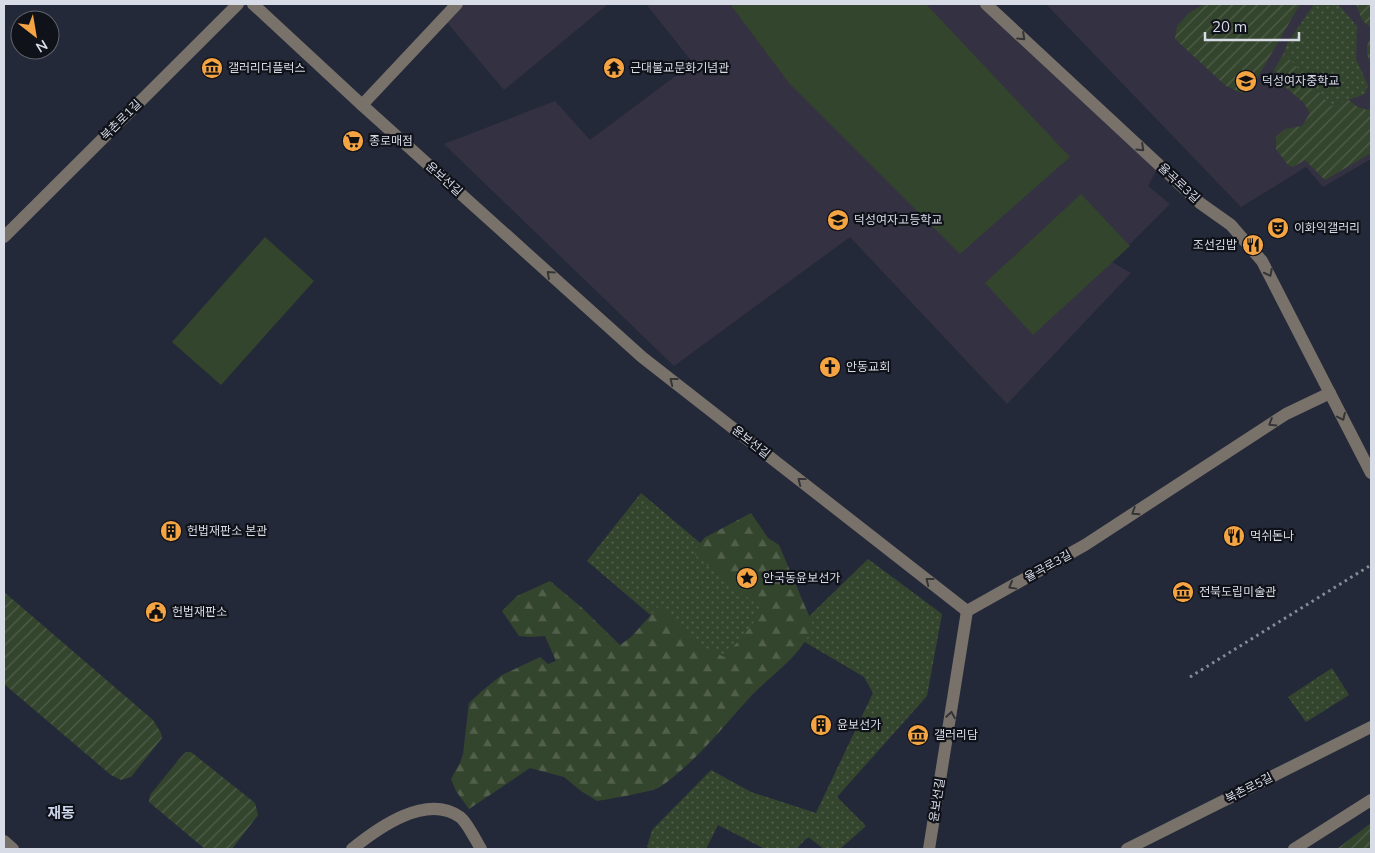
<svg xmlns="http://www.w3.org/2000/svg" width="1375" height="853" viewBox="0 0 1375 853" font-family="Mulish,'Noto Sans KR',sans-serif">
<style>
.education{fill:#343142}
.grass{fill:url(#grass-dots)}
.forest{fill:url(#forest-firs)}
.garden{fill:url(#garden-furrows)}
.pitch{fill:#34452d}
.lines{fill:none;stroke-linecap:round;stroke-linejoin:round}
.path{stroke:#868b98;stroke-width:3;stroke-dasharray:2.5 4;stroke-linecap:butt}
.minor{stroke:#79726b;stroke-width:12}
.oneway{stroke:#353436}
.labels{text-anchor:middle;stroke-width:4.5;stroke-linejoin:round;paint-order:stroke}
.poi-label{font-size:12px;fill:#d8dce7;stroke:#101219;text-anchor:start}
.street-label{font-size:12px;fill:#d8dce7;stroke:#101219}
.quarter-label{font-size:15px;font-weight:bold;fill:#cdd5eb;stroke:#101219}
</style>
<defs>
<pattern id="grass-dots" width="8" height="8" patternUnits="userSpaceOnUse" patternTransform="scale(1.25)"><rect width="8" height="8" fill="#34452d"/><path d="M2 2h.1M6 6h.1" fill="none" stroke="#515f4b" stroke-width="1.8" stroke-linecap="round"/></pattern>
<pattern id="forest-firs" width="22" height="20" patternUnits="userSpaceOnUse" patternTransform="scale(1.25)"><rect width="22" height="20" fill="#34452d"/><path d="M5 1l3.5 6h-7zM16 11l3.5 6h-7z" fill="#515f4b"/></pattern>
<pattern id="garden-furrows" width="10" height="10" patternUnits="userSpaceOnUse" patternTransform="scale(1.25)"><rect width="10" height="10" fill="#34452d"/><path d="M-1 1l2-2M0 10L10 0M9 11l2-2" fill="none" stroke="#515f4b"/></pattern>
</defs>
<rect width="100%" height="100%" fill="#242939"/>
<g class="education">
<polygon points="462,4 608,4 504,90 445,20"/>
<polygon points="646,4 985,4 1157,169 1148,186 1170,204 1112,262 1131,273 1007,404 850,237 674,366 444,144 555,101 590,140 693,63"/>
<polygon points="1046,4 1371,4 1371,159 1323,187 1306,167 1241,207"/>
</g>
<g class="grass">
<polygon points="1314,4 1338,4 1357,26 1356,59 1368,85 1365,94 1331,106 1284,53 1287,44"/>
<polygon points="641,493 775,606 722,676 587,561"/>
<polygon points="868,559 942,614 927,696 837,797 866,826 840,849 824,849 808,837 796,849 765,849 718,825 706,849 653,849 647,847 652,830 711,770 751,792 816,813 873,693 864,677 798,638 796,629"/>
<polygon points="1332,668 1349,695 1306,722 1288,697"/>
</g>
<path class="forest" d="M 751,513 L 768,538 L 779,545 L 813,625 C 803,655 772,674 751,696 C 722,728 696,762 660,787 C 652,792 609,799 597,801 L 581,791 L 564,777 L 530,768 L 469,809 L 456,791 L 451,779 L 460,763 L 463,754 L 469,703 L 483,690 L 502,675 L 540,657 L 548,664 L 556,661 L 545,636 L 531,637 L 519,636 L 502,611 L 517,596 L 550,581 L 581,607 L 620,645 L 631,637 L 659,606 L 706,648 L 724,657 L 749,629 L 762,609 L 695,555 L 696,549 L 704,538 Z"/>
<g class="garden">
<polygon points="1204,4 1300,4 1251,89 1241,93 1226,86 1175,39 1177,26 1190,12"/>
<polygon points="1356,4 1371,4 1371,28 1362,20"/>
<path d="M 1371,36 L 1371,64 C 1365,54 1366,46 1371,36 Z"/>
<polygon points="1284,53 1331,106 1349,100 1356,106 1367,110 1371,108 1371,153 1325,180 1305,160 1293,167 1288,165 1276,149 1276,137 1285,129 1302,126 1310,113 1304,103 1277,80 1274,70"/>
<polygon points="4,592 153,720 161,733 162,738 131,777 121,780 111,775 4,684"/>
<polygon points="186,752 191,752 255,803 258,815 232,849 205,849 149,802 150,795 180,758"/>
<polygon points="1371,823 1371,849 1337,849"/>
</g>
<g class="pitch">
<polygon points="730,4 926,4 1070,157 960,254 789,83"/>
<polygon points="1081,194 1130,246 1033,335 985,283"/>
<polygon points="265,237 314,281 221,385 172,342"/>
</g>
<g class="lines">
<polyline class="path" points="1190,677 1371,565"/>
<g class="minor">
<polyline points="253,4 362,105 642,357 967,611"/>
<polyline points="986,4 1200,203 1231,225 1262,261 1371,473"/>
<polyline points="362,105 457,4"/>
<polyline points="4,237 238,4"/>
<polyline points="967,611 1085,545 1286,414 1330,393"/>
<polyline points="4,841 13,849"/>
<path d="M 352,849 C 378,828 426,793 460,817 C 467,822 476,841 481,849"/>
<polyline points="929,849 967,611"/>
<polyline points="1127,849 1371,727"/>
<polyline points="1294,849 1371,800"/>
</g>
</g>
<defs><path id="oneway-chevron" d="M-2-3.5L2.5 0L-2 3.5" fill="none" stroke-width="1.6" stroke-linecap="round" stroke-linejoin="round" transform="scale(1.25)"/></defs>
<g class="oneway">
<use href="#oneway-chevron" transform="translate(1022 37) rotate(43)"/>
<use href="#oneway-chevron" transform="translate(1141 148) rotate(43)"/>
<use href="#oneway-chevron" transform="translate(1269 273) rotate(63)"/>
<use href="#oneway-chevron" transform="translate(550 274) rotate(-138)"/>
<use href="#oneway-chevron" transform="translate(673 381) rotate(-142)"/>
<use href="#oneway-chevron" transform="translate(1342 417) rotate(65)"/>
<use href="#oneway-chevron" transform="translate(1272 423) rotate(148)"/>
<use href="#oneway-chevron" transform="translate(801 481) rotate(-142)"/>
<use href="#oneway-chevron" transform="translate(1135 512) rotate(147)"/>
<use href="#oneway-chevron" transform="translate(929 581) rotate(-142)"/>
<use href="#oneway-chevron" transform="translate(1012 586) rotate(151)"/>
<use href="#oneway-chevron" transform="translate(951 715) rotate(-81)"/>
</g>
<defs>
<g id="museum-disc" transform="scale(1.125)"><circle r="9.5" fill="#f4a443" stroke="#101219"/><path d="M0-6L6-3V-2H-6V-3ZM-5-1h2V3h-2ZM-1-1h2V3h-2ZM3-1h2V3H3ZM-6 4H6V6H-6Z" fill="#111"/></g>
<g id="temple-disc" transform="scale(1.125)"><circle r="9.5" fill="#f4a443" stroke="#101219"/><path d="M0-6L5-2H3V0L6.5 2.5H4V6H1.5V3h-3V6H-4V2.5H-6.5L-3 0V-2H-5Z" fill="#111"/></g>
<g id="school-disc" transform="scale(1.125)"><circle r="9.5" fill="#f4a443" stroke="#101219"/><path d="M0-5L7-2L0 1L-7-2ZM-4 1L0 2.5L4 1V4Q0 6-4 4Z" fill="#111"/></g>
<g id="supermarket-disc" transform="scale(1.125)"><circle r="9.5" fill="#f4a443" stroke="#101219"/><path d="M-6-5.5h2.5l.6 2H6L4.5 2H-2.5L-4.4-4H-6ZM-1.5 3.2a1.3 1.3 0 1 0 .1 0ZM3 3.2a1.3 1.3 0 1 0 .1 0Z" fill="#111"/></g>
<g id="theatre-disc" transform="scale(1.125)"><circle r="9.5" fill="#f4a443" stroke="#101219"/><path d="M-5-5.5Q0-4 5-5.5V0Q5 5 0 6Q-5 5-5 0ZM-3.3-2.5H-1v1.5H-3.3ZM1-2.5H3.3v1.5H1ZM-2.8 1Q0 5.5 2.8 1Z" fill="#111"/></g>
<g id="restaurant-disc" transform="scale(1.125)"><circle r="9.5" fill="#f4a443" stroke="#101219"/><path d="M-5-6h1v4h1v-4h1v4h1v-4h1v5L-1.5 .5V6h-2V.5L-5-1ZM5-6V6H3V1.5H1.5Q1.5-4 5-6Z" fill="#111"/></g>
<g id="church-disc" transform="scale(1.125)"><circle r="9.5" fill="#f4a443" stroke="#101219"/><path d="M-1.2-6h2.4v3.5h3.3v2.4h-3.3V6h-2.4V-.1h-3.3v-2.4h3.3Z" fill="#111"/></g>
<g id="building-disc" transform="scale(1.125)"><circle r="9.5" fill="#f4a443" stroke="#101219"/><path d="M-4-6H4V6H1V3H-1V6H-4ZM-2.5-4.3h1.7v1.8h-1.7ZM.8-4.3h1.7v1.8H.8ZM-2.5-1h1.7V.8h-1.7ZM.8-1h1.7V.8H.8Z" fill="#111"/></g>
<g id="sight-disc" transform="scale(1.125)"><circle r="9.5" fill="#f4a443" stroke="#101219"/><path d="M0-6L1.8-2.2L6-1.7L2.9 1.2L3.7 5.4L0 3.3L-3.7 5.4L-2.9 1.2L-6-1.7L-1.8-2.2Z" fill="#111"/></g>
<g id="civic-disc" transform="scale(1.125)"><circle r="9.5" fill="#f4a443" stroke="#101219"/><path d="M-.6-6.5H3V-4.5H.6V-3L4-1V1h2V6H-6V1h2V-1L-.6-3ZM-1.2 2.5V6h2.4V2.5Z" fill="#111"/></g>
</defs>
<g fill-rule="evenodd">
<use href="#museum-disc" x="212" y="68"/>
<use href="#temple-disc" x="614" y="68"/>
<use href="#school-disc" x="1246" y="81"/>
<use href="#supermarket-disc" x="353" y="141"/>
<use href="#school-disc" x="838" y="220"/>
<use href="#theatre-disc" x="1278" y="228"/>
<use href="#restaurant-disc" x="1253" y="245"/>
<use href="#church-disc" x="830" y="367"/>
<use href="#building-disc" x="171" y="531"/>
<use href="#restaurant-disc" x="1234" y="536"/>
<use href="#sight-disc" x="747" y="578"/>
<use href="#museum-disc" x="1183" y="592"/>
<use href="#civic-disc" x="156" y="612"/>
<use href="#building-disc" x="821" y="725"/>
<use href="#museum-disc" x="918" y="735"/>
</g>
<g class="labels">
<g class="poi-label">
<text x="228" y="72">갤러리더플럭스</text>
<text x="630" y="72">근대불교문화기념관</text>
<text x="1262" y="85">덕성여자중학교</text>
<text x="369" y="145">종로매점</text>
<text x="854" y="224">덕성여자고등학교</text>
<text x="1294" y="232">이화익갤러리</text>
<text x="1237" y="249" text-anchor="end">조선김밥</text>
<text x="846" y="371">안동교회</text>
<text x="187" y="535">헌법재판소 본관</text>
<text x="1250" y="540">먹쉬돈나</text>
<text x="763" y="582">안국동윤보선가</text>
<text x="1199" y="596">전북도립미술관</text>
<text x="172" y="616">헌법재판소</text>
<text x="837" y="729">윤보선가</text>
<text x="934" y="739">갤러리담</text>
</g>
<g class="street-label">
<text transform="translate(121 120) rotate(-45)" y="4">북촌로1길</text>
<text transform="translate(444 179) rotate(42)" y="4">윤보선길</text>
<text transform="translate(1179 183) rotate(43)" y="4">율곡로3길</text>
<text transform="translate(751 442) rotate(38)" y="4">윤보선길</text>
<text transform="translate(1048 566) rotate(-29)" y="4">율곡로3길</text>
<text transform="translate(1249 788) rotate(-27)" y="4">북촌로5길</text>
<text transform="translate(937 800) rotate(-81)" y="4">윤보선길</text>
</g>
<g class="quarter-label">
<text x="61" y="818">재동</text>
</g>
</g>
<rect width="1375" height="853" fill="none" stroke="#d8dce7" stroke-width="10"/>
<g transform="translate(35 35) rotate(149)"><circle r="24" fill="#101219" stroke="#60636b"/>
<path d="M0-4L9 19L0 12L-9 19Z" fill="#f4a443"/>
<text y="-8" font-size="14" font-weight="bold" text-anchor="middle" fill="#d8dce7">N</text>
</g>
<path d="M1205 32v8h94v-8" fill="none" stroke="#d8dce7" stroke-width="2.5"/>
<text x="1212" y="32" font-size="15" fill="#d8dce7" stroke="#101219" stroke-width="4" paint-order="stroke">20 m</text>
</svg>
